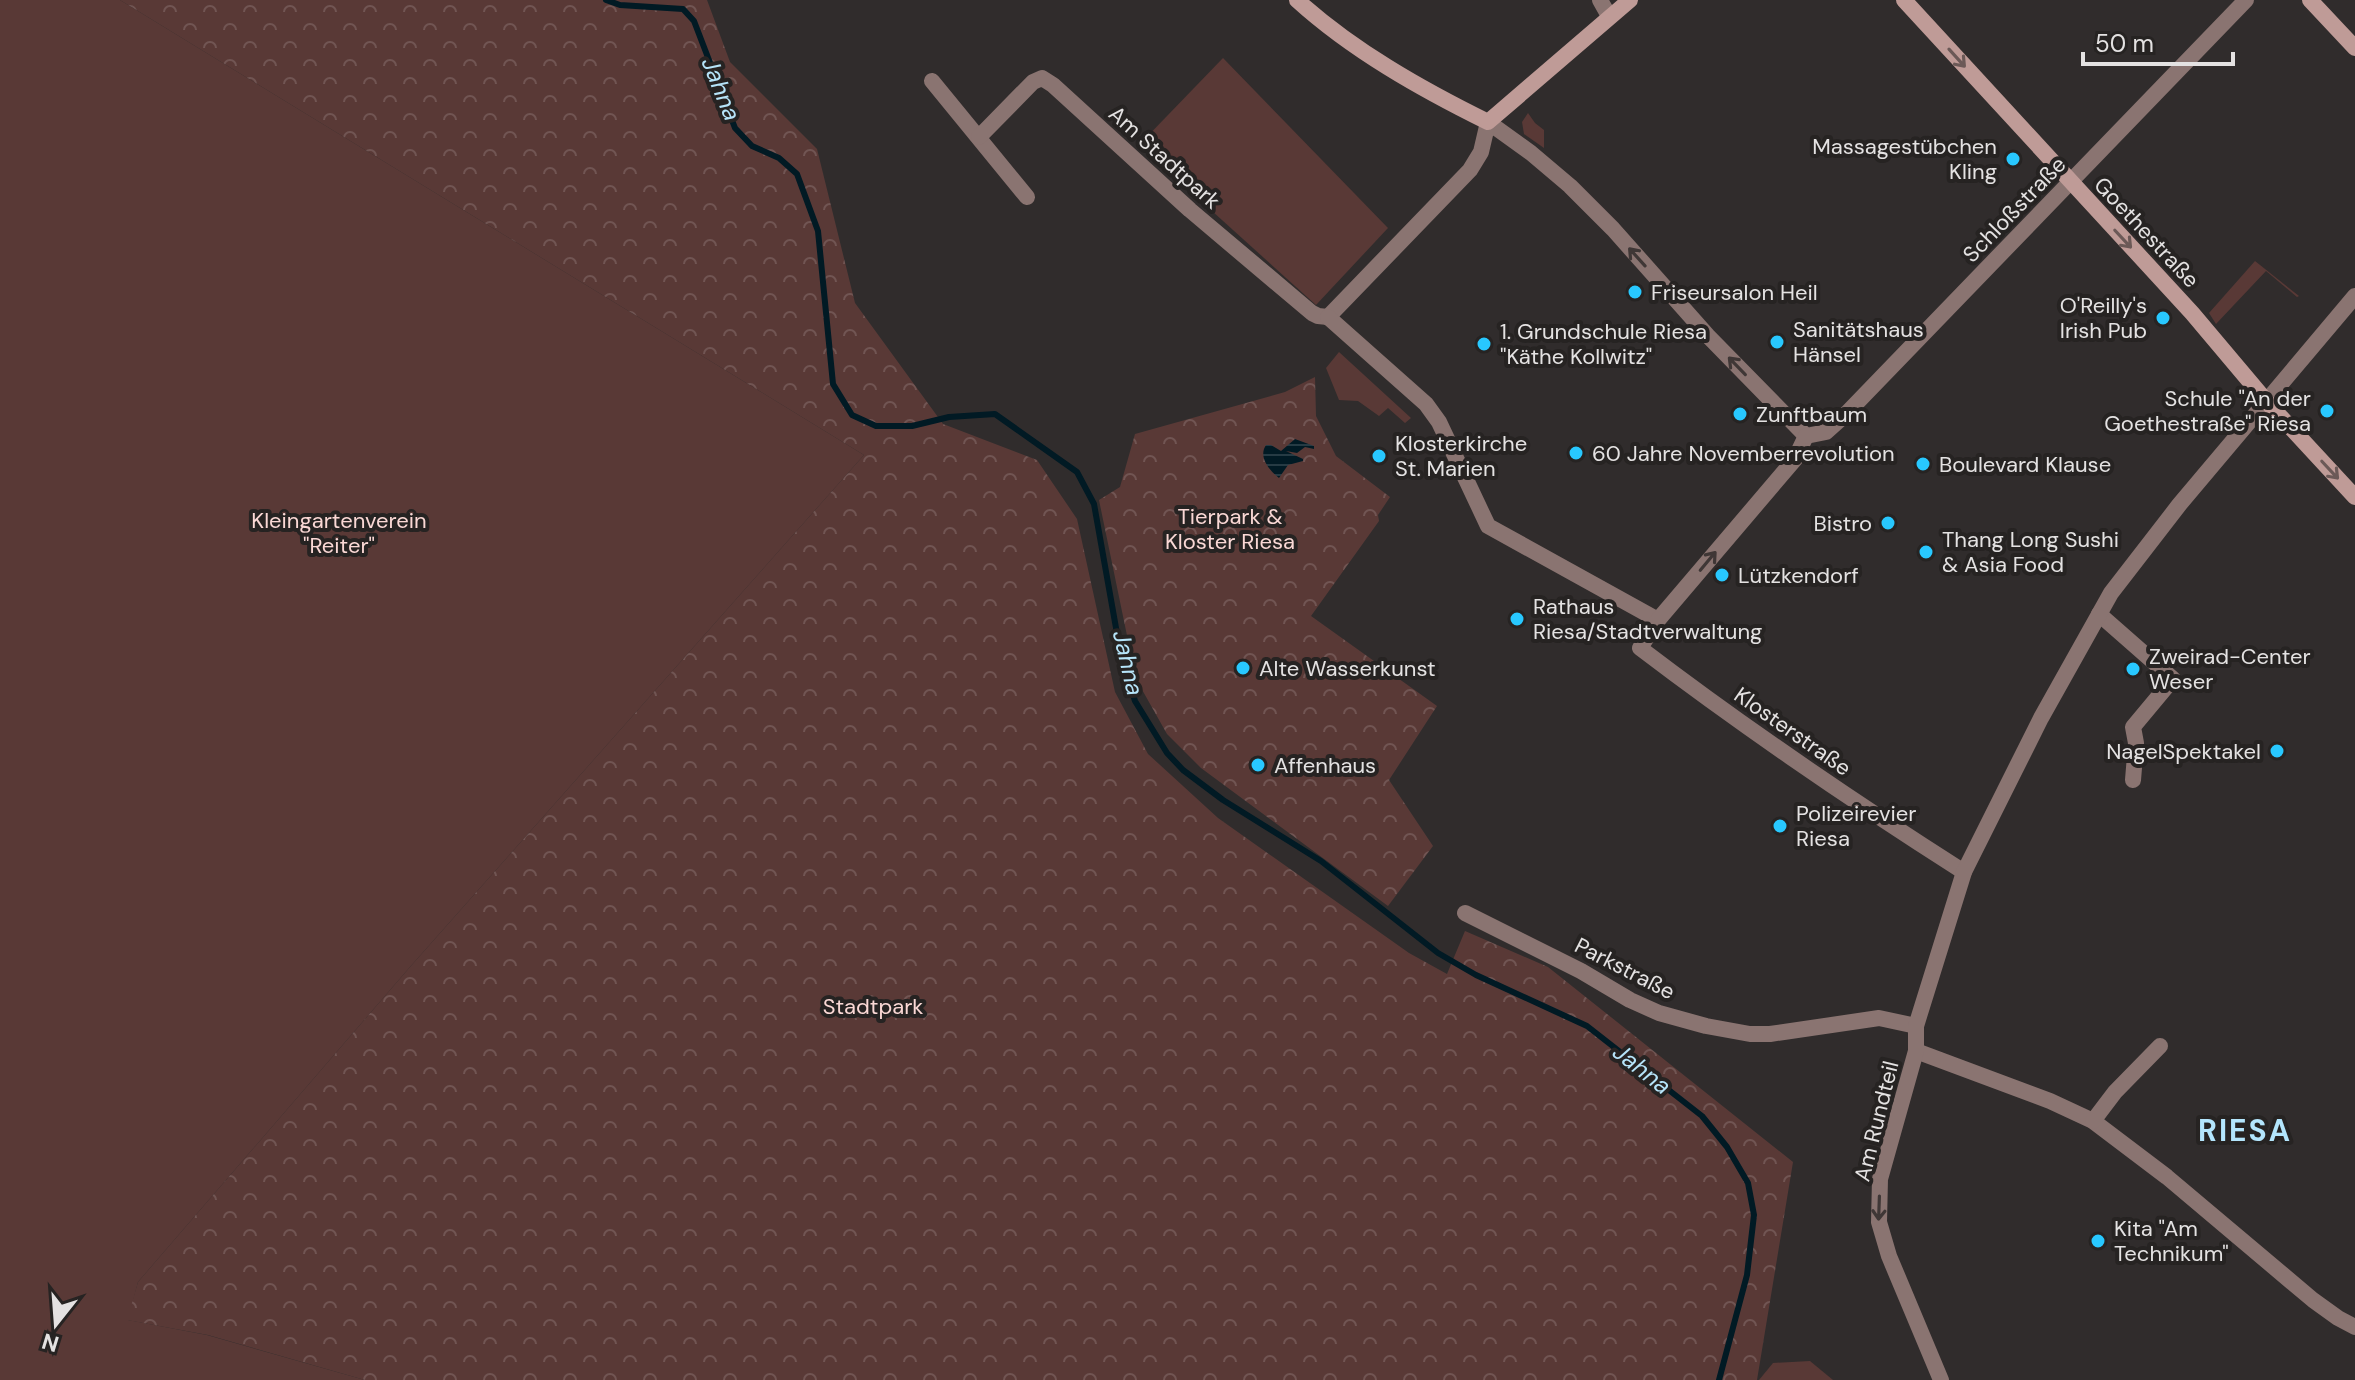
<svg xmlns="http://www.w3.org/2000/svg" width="2355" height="1380" viewBox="0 0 2355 1380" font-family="'DM Sans',sans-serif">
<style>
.green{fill:#593936}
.forest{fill:url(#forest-crowns)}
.water{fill:url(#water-rules)}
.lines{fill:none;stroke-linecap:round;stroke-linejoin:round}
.stream{stroke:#011a24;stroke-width:6}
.street{stroke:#8a7471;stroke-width:16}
.secondary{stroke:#bf9b97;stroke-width:16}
.oneway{stroke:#6b5957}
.oneway2{stroke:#3f3736}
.poi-dot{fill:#28c8ff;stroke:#262322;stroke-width:3}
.labels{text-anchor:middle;stroke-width:8;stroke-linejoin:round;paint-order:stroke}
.poi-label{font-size:22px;fill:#e4e2e2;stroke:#262322;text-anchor:start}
.street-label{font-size:22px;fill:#e4e2e2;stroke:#262322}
.park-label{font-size:22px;fill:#fad8d5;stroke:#262322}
.water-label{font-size:24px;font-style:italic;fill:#b6e4f9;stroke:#262322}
.district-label{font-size:30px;font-weight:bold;letter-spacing:2px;fill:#b3e5fc;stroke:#262322}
</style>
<defs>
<pattern id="forest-crowns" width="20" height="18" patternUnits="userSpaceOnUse" patternTransform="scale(2)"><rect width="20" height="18" fill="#593936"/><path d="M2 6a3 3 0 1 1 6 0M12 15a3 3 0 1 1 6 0" fill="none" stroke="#715553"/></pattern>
<pattern id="water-rules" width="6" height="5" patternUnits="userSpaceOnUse" patternTransform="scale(2)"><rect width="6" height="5" fill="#011a24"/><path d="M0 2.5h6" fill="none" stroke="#263b44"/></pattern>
</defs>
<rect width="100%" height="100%" fill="#302c2c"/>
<g class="green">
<polygon points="0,0 120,0 864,455 410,967 138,1282 128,1320 207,1335 365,1380 0,1380"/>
<polygon points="1223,58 1388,228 1316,305 1139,145"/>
<polygon points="1528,113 1535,123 1544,130 1544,148 1524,134 1522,122"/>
<polygon points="2255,261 2299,296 2297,297 2266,271 2216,324 2209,313"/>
<polygon points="1339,352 1411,418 1405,423 1388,408 1379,416 1358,401 1339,400 1326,368"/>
<polygon points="1810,1361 1833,1380 1759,1380 1773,1363"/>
</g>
<g class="forest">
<polygon points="120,0 707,0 730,62 817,149 855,303 943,424 1037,460 1077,519 1115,692 1148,754 1218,818 1409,953 1447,974 1465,931 1548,967 1793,1162 1757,1380 365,1380 208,1335 127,1320 138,1282 410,967 864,455"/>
<polygon points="1315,377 1316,416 1336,456 1390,497 1378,515 1379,521 1311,616 1437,706 1389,780 1433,846 1388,906 1201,768 1167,734 1136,679 1099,500 1120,487 1135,434 1285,392"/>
</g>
<path class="water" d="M 1295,439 L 1314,446 L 1314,449 L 1305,447 L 1297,453 L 1286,451 L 1303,459 L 1303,461 L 1288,465 L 1279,478 C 1269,470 1258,457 1266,445 L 1271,445 L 1281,451 Z"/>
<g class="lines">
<polyline class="stream" points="606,0 620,5 683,9 694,21 735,128 752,146 779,158 797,174 818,231 833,384 852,415 876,426 912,426 949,417 995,414 1077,472 1094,504 1121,656 1135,701 1167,753 1183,770 1223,800 1321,861 1438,953 1476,975 1587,1026 1702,1116 1727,1147 1748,1183 1754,1215 1747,1275 1719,1380"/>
<g class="street">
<polyline points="1600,0 1609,16"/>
<polyline points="932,81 1027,197"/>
<polyline points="979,137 1033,82 1042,78 1053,85 1190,210 1312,313 1318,316 1328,317"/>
<polyline points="1328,317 1470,170 1481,152 1488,122 1531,153 1570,186 1613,229 1708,336 1806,436"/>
<polyline points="1328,317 1426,404 1439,422 1488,526 1658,620"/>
<path d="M 1806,436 L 1795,459 L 1658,620 L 1640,648 C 1745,728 1854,802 1964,872"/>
<polyline points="1806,436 1826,432 1846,414 2246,0"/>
<polyline points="2099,614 2173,679 2133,727 2136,743 2133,780"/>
<polyline points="1465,913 1581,971 1630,1000 1659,1013 1706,1026 1750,1034 1770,1034 1879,1018 1916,1026"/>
<polyline points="1916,1051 2050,1101 2093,1121 2167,1177 2313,1300 2338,1318 2355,1327"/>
<polyline points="2093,1121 2115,1092 2160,1046"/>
<polyline points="1941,1380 1889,1256 1879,1222 1880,1179 1916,1051 1916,1026 1964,872 2041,718 2111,593 2179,505 2355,296"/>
</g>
<g class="secondary">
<path d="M 1297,0 C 1352,50 1421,89 1488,122 L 1630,0"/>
<polyline points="1904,0 2192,313 2267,402 2355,497"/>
<polyline points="2310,0 2355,48"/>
</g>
</g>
<defs><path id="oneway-shaft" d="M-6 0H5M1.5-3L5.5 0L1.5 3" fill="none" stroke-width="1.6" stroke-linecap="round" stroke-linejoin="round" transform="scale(2)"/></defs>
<g class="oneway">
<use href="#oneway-shaft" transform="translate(1957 58) rotate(48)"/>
<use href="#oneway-shaft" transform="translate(2123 239) rotate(47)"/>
<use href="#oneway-shaft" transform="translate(2330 470) rotate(47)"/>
</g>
<g class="oneway2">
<use href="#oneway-shaft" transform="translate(1637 257) rotate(-132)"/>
<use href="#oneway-shaft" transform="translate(1737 366) rotate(-134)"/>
<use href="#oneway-shaft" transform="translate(1708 561) rotate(-50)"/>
<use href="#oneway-shaft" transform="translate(1879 1208) rotate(92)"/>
</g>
<g class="poi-dot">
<circle cx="2013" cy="159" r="8"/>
<circle cx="1635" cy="292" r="8"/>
<circle cx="2163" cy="318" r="8"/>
<circle cx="1777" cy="342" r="8"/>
<circle cx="1484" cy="344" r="8"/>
<circle cx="2327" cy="411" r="8"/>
<circle cx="1740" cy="414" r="8"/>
<circle cx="1576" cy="453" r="8"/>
<circle cx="1379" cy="456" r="8"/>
<circle cx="1923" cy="464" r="8"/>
<circle cx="1888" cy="523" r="8"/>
<circle cx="1926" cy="552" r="8"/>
<circle cx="1722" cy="575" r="8"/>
<circle cx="1517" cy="619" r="8"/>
<circle cx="1243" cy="668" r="8"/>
<circle cx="2133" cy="669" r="8"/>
<circle cx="2277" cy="751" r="8"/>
<circle cx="1258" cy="765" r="8"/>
<circle cx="1780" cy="826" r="8"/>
<circle cx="2098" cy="1241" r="8"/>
</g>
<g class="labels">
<g class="poi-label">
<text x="1997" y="154" text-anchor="end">Massagestübchen<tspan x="1997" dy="25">Kling</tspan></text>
<text x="1651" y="300">Friseursalon Heil</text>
<text x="2147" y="313" text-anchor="end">O'Reilly's<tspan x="2147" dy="25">Irish Pub</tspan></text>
<text x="1793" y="337">Sanitätshaus<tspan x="1793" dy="25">Hänsel</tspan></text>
<text x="1500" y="339">1. Grundschule Riesa<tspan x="1500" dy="25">"Käthe Kollwitz"</tspan></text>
<text x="2311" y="406" text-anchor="end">Schule "An der<tspan x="2311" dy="25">Goethestraße" Riesa</tspan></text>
<text x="1756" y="422">Zunftbaum</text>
<text x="1395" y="451">Klosterkirche<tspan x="1395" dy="25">St. Marien</tspan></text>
<text x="1592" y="461">60 Jahre Novemberrevolution</text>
<text x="1939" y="472">Boulevard Klause</text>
<text x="1872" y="531" text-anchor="end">Bistro</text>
<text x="1942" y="547">Thang Long Sushi<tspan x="1942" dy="25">&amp; Asia Food</tspan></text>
<text x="1738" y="583">Lützkendorf</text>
<text x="1533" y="614">Rathaus<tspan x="1533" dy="25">Riesa/Stadtverwaltung</tspan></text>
<text x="2149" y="664">Zweirad-Center<tspan x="2149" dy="25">Weser</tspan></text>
<text x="1259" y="676">Alte Wasserkunst</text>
<text x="2261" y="759" text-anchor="end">NagelSpektakel</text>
<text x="1274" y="773">Affenhaus</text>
<text x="1796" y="821">Polizeirevier<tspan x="1796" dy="25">Riesa</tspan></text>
<text x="2114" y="1236">Kita "Am<tspan x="2114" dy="25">Technikum"</tspan></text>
</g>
<g class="street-label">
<text transform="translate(1165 157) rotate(42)" y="8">Am Stadtpark</text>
<text transform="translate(2014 209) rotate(-46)" y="8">Schloßstraße</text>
<text transform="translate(2147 232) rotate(47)" y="8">Goethestraße</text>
<text transform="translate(1793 731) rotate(35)" y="8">Klosterstraße</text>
<text transform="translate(1625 968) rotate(27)" y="8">Parkstraße</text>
<text transform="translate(1876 1121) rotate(-76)" y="8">Am Rundteil</text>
</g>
<g class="park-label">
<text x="1230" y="524">Tierpark &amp;<tspan x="1230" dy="25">Kloster Riesa</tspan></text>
<text x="339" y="528">Kleingartenverein<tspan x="339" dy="25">"Reiter"</tspan></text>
<text x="873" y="1014">Stadtpark</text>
</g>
<g class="water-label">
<text transform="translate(721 89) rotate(68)" y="8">Jahna</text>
<text transform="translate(1128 663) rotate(77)" y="8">Jahna</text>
<text transform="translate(1642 1069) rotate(38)" y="8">Jahna</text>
</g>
<g class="district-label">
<text x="2245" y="1141">RIESA</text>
</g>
</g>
<g transform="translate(56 1324) rotate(197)" stroke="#262322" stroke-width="6" paint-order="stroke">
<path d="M0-6L14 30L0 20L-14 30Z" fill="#e4e2e2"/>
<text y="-12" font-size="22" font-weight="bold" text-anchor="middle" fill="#e4e2e2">N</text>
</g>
<path d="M2083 52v12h150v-12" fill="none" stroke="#e4e2e2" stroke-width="4"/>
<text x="2095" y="52" font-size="24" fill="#e4e2e2" stroke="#262322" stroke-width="6" paint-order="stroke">50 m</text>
</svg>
